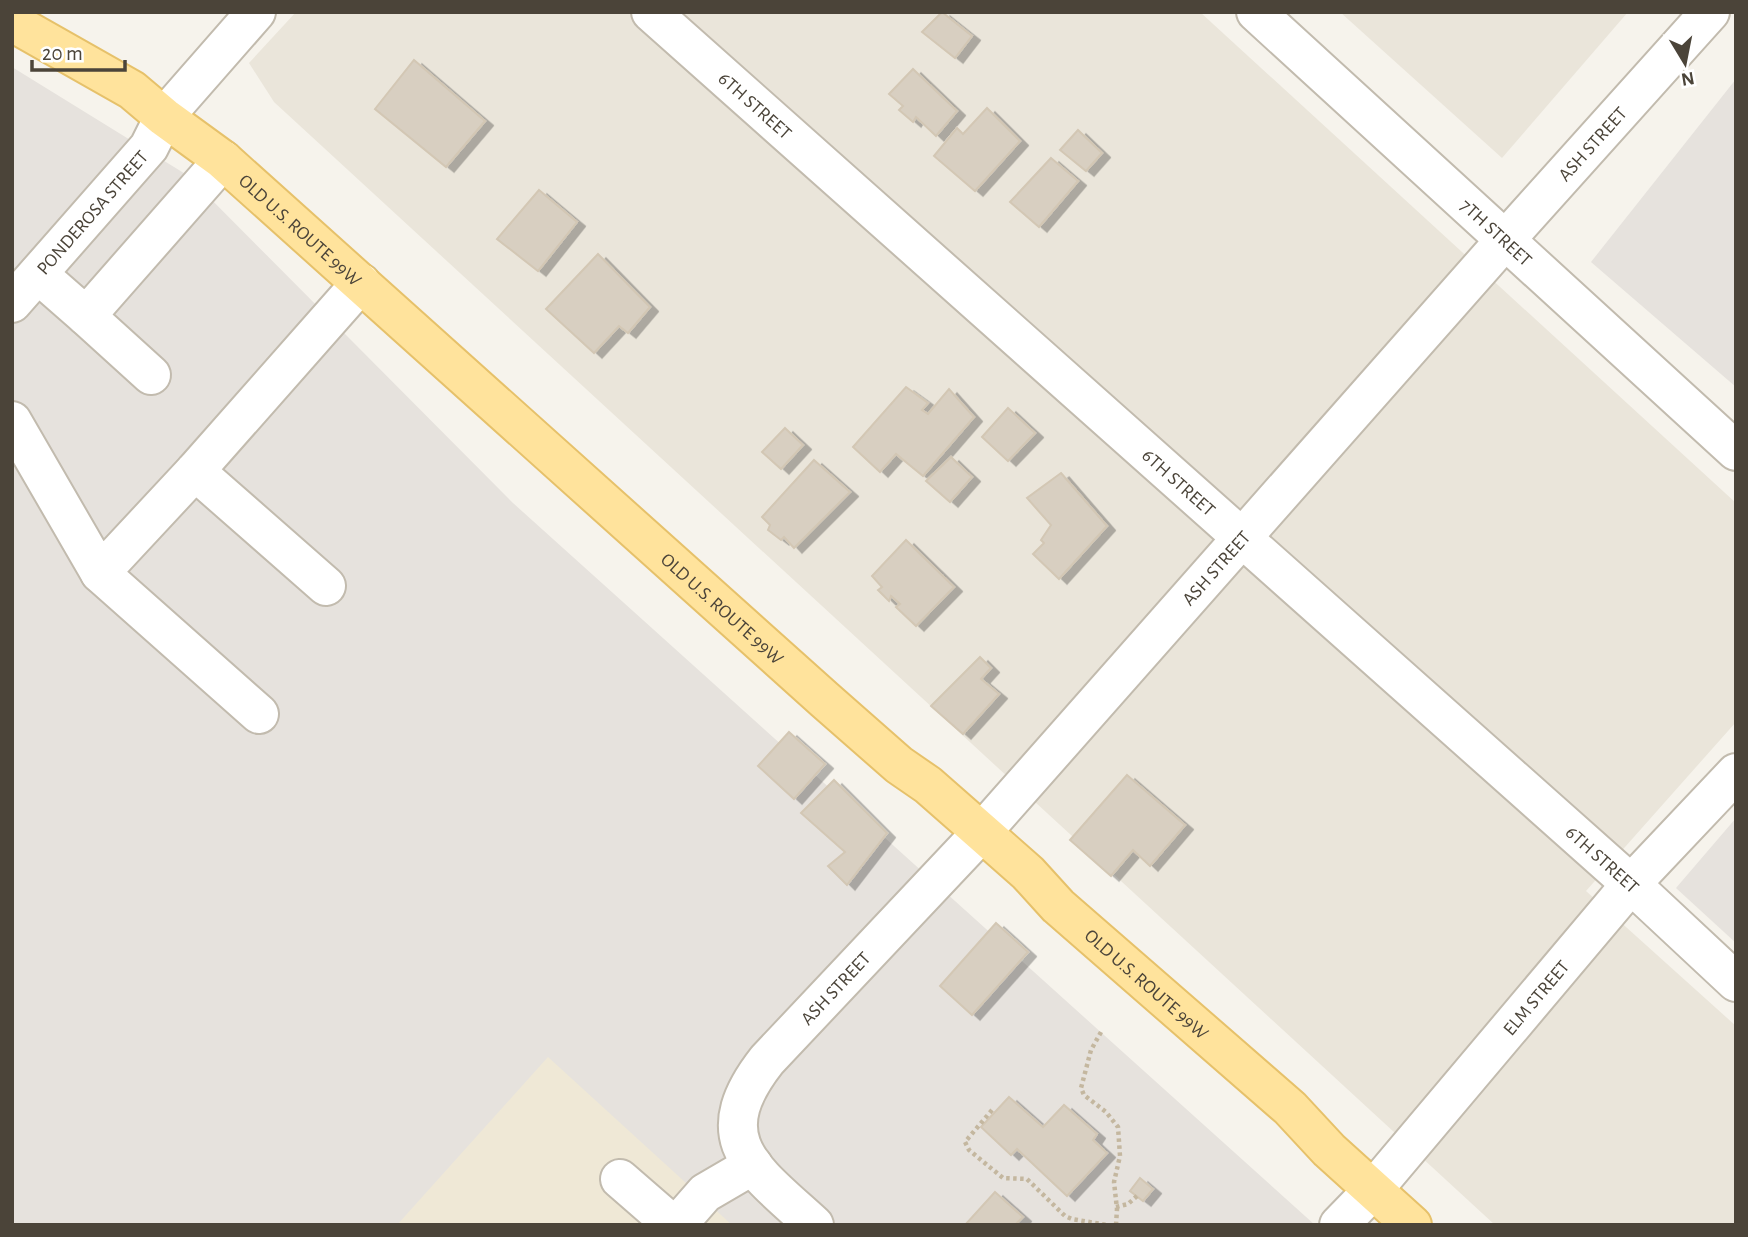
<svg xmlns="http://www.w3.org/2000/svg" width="1748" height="1237" viewBox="0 0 1748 1237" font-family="'Alegreya Sans',sans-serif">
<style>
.residential{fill:#eae5da}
.industrial{fill:#e6e2dd}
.education{fill:#efe8d6}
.building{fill:#d8cfc1;stroke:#d3c7b4;stroke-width:2;filter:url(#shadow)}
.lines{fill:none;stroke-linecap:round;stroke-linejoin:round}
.minor-casing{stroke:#c2bbae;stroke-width:42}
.major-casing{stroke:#e6c16a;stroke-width:42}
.path{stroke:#c4b79f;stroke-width:4.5;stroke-dasharray:3.5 3.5;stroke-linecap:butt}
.minor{stroke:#fff;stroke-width:38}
.major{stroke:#ffe39c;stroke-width:38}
.labels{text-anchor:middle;stroke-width:5;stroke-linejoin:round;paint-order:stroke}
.street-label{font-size:19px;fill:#4b4439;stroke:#fff}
</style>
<defs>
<filter id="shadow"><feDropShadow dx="8" dy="4.5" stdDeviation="0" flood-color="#0004"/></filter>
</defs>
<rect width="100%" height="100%" fill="#f6f3ec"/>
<g class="residential">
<polygon points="296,12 1200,12 1736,503 1736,722 1586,891 1736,1026 1736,1225 1495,1225 274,102 249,63"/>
<polygon points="1340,12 1628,12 1502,158"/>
</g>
<g class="industrial">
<polygon points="12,67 187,175 513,503 1315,1225 12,1225"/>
<polygon points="1736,79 1736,387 1591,262"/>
<polygon points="1736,818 1736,943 1676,888"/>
</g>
<polygon class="education" points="548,1057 732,1225 397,1225"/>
<g class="building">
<polygon points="942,12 972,36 955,58 922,32"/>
<polygon points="414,60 485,121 446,167 375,109"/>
<polygon points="913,69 957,111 936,136 916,117 913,122 899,110 903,106 889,94"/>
<polygon points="987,108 1020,141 975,191 934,156 957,128 963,134"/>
<polygon points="1078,130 1102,153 1086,171 1060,150"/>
<polygon points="1051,158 1078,181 1039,227 1010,202"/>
<polygon points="539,190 577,222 538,271 497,239"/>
<polygon points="598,254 650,307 628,333 619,326 594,353 546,309"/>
<polygon points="906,387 928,403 922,410 928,414 949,389 974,417 923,476 896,454 880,472 853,447"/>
<polygon points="1008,408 1035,433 1008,461 982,437"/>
<polygon points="785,428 803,445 781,469 762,452"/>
<polygon points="951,457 972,477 950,502 926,481"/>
<polygon points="814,460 850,492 794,548 784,537 781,540 768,530 770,525 762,517"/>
<polygon points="1061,473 1107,526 1059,579 1033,554 1044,543 1041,540 1051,525 1027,498"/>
<polygon points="906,540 954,587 916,626 896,607 900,604 891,596 889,601 878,590 882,587 872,576"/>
<polygon points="980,657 991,668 981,679 999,694 963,734 931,706"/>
<polygon points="789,732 825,764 794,799 758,766"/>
<polygon points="1127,775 1185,825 1150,866 1133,850 1111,876 1070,840"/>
<polygon points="834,780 887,833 847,885 828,866 845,852 801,813"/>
<polygon points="996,923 1028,952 972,1015 940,986"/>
<polygon points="1009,1097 1043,1127 1064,1105 1097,1134 1093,1140 1107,1153 1067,1196 1017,1149 1011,1155 981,1127"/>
<polygon points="1140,1178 1153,1189 1143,1201 1130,1191"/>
<polygon points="995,1192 1023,1217 1015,1225 965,1225"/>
</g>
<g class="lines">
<g class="minor-casing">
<g id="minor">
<path id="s1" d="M 651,12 L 1631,884 L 1736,982"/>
<path id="s2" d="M 1256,12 L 1736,451"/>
<polyline points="38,274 86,316 223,160"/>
<path id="s3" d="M 12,303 L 149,147 L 164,117 L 256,12"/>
<polyline points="86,316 151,375"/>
<polyline points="12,421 100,573 195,471 361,283"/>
<polyline points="195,471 326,586"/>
<polyline points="100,573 259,714"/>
<polyline points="620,1179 673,1225"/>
<polyline points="677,1225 705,1193 753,1165"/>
<path id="s4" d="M 814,1225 C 754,1170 704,1140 767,1060 L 982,832 L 1506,239 L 1710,12"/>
<path id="s5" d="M 1339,1225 L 1373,1190 L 1631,884 L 1736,773"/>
</g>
</g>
<g class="major-casing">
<g id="major">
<path id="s6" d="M 12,22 L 132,90 L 164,117 L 223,160 L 825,700 L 899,765 L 928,785 L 969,821 L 1028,873 L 1058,906 L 1290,1108 L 1329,1150 L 1412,1225"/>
</g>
</g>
<g class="path">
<polyline points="1101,1032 1091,1050 1081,1088 1084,1095 1106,1112 1118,1127 1120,1156 1114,1182 1117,1209 1116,1225"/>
<polyline points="992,1110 965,1142 969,1150 1003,1178 1027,1179 1065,1216 1072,1219 1107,1225"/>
<polyline points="1116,1207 1128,1204 1137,1196"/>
</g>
<use href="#minor" class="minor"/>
<use href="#major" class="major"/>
</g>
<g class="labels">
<g class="street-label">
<text dy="7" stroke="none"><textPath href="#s1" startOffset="140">6TH STREET</textPath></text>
<text dy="7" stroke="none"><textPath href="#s4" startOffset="1435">ASH STREET</textPath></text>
<text dy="7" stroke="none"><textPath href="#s3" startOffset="121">PONDEROSA STREET</textPath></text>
<text dy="7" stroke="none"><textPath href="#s6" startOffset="357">OLD U.S. ROUTE 99W</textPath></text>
<text dy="7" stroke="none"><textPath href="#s2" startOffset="326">7TH STREET</textPath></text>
<text dy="7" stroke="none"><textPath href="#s1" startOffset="707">6TH STREET</textPath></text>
<text dy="7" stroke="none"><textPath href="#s4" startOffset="868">ASH STREET</textPath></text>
<text dy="7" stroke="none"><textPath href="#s6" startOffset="924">OLD U.S. ROUTE 99W</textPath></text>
<text dy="7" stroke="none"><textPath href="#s1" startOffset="1274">6TH STREET</textPath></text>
<text dy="7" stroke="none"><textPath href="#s6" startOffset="1491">OLD U.S. ROUTE 99W</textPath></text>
<text dy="7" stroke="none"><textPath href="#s4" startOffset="301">ASH STREET</textPath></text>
<text dy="7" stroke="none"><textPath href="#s5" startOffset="301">ELM STREET</textPath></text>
</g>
</g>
<rect width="1748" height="1237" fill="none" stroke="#4b4439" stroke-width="28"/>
<g transform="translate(1685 63) rotate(170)" stroke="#ffffff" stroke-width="5" paint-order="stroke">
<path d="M0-5L12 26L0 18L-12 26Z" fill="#4b4439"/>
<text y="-10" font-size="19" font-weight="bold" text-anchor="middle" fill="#4b4439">N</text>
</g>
<path d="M32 60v10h93v-10" fill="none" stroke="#4b4439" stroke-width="3.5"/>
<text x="42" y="60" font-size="21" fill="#4b4439" stroke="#ffffff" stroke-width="5" paint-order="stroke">20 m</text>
</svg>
